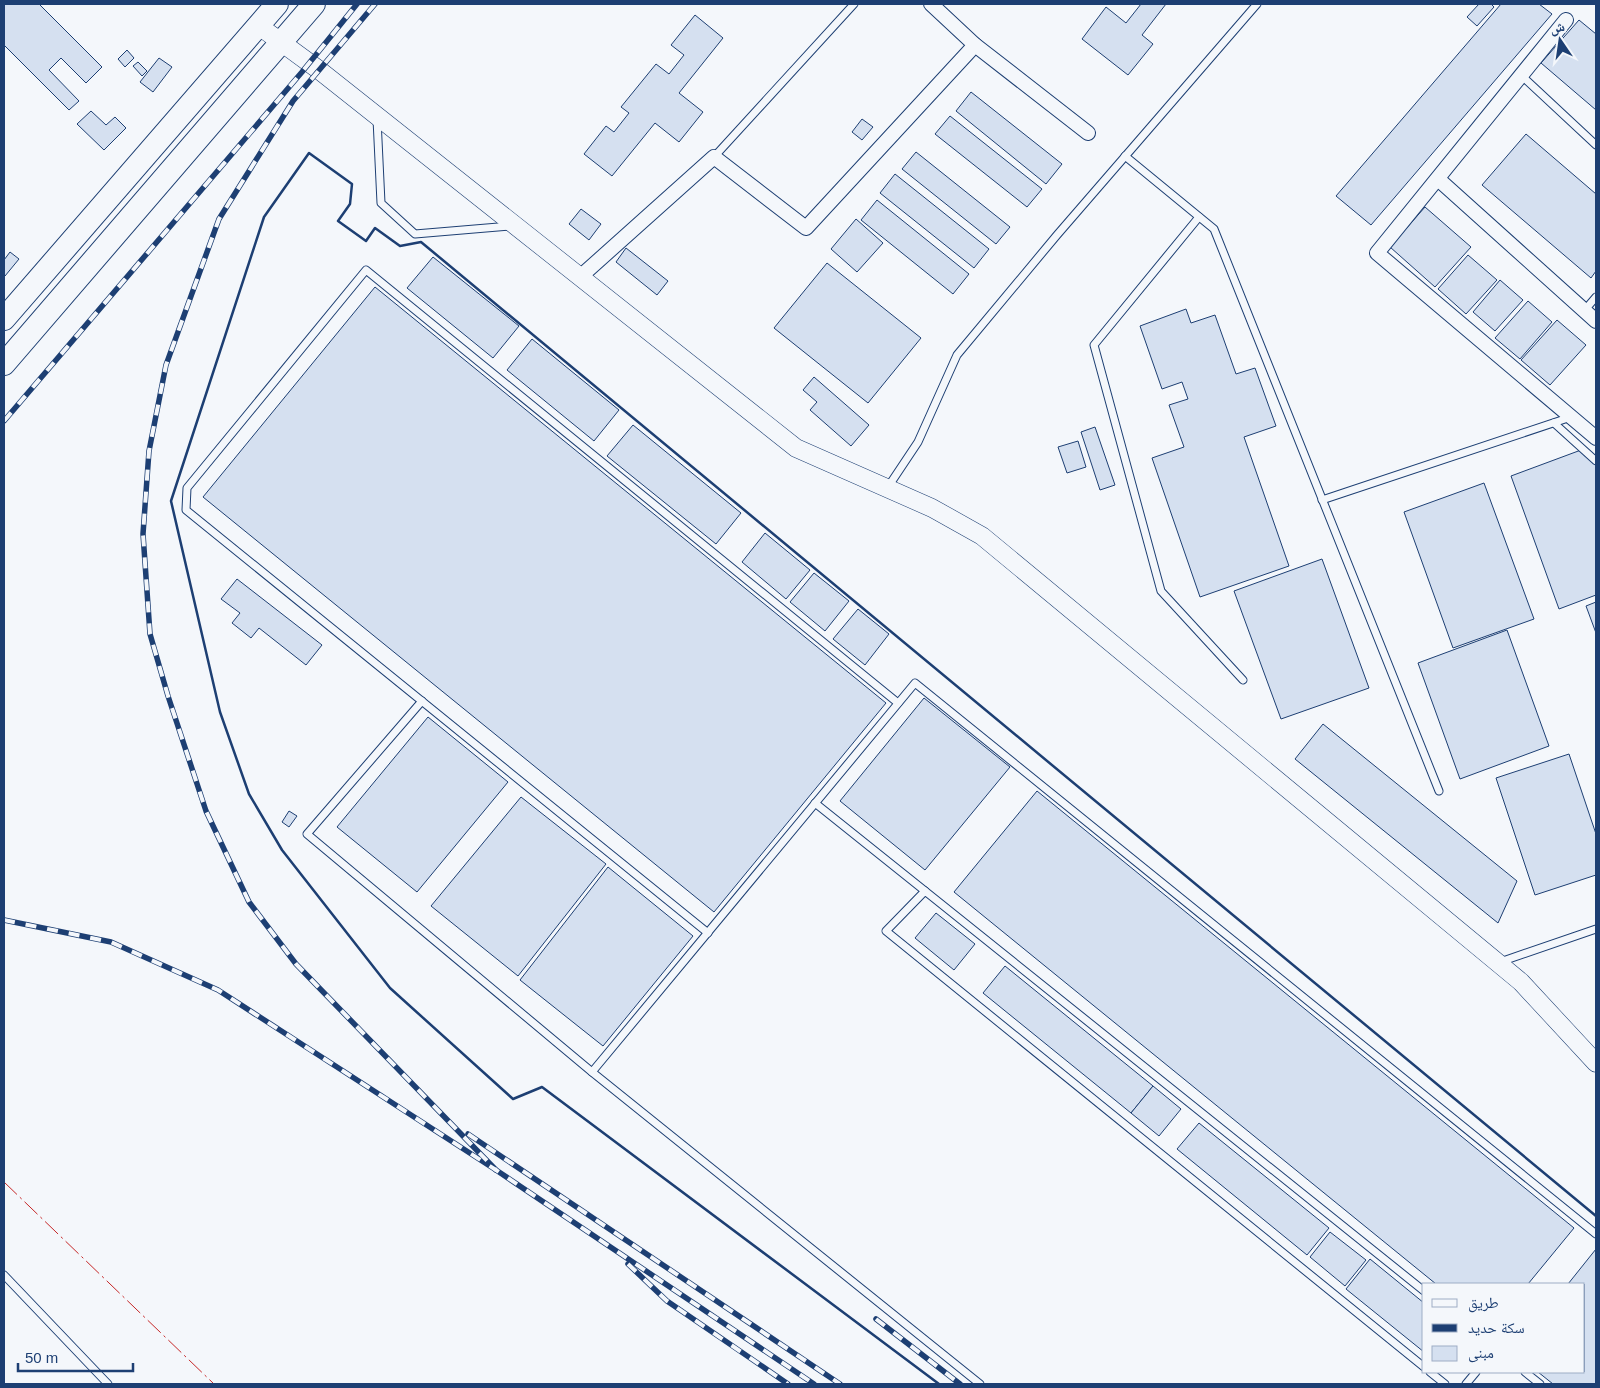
<svg xmlns="http://www.w3.org/2000/svg" width="1600" height="1388" viewBox="0 0 1600 1388" font-family="Helvetica,'Noto Naskh Arabic',sans-serif">
<style>
.building{fill:#d5e0f0;stroke:#1d3f73}
.lines{fill:none;stroke-linecap:round;stroke-linejoin:round}
.service-casing{stroke:#1d3f73;stroke-width:9}
.minor-casing{stroke:#1d3f73;stroke-width:16}
.tertiary-casing{stroke:#1d3f73;stroke-width:19}
.primary-casing{stroke:#1d3f73;stroke-width:24}
.service{stroke:#f4f7fb;stroke-width:7}
.minor{stroke:#f4f7fb;stroke-width:14}
.tertiary{stroke:#f4f7fb;stroke-width:18}
.primary{stroke:#f4f7fb;stroke-width:22}
.rail-casing{stroke:#1d3f73;stroke-width:5.5}
.rail{stroke:#f4f7fb;stroke-width:4;stroke-dasharray:11;stroke-linecap:butt}
.wall{stroke:#1d3f73;stroke-width:2.5}
.power{stroke:#c62828;stroke-width:1;stroke-dasharray:18 4 2.5 4;stroke-linecap:butt}
</style>
<rect width="100%" height="100%" fill="#f4f7fb"/>
<g class="building">
<polygon points="4,4 39,4 102,67 86,83 61,58 49,70 79,101 69,110 4,45"/>
<polygon points="1141,4 1166,4 1142,35 1153,44 1128,75 1082,39 1106,7 1126,23"/>
<polygon points="1479,4 1491,4 1494,7 1477,26 1467,17"/>
<polygon points="1501,4 1539,4 1552,14 1371,225 1336,196"/>
<polygon points="695,15 723,38 679,93 703,112 679,142 655,123 612,176 584,154 606,126 614,132 629,113 621,107 656,64 669,74 684,55 671,45"/>
<polygon points="1579,20 1596,34 1596,110 1541,63"/>
<polygon points="127,50 134,58 125,67 118,59"/>
<polygon points="159,58 172,67 153,92 140,82"/>
<polygon points="138,62 147,71 142,76 133,66"/>
<polygon points="971,92 1062,164 1046,184 956,111"/>
<polygon points="91,111 106,125 115,117 126,128 104,150 77,124"/>
<polygon points="950,116 1042,189 1027,207 935,134"/>
<polygon points="862,119 873,127 862,140 852,132"/>
<polygon points="1526,134 1596,194 1596,271 1591,278 1482,185"/>
<polygon points="916,152 1010,227 996,244 902,169"/>
<polygon points="895,174 989,249 974,268 880,193"/>
<polygon points="877,200 969,274 953,294 861,220"/>
<polygon points="1425,207 1471,247 1435,287 1390,247"/>
<polygon points="581,209 601,224 589,240 569,224"/>
<polygon points="856,219 883,243 857,272 831,249"/>
<polygon points="626,248 668,281 657,295 616,262"/>
<polygon points="10,252 19,259 5,276 4,274 4,260"/>
<polygon points="1468,255 1497,280 1466,314 1438,289"/>
<polygon points="433,257 519,326 493,358 407,288"/>
<polygon points="827,263 921,338 868,403 774,328"/>
<polygon points="1500,280 1523,300 1495,331 1473,312"/>
<polygon points="375,287 886,703 714,912 203,497"/>
<polygon points="1528,301 1552,322 1520,359 1495,338"/>
<polygon points="1186,309 1191,323 1215,315 1236,374 1255,368 1276,426 1244,437 1289,566 1200,597 1152,458 1184,447 1169,405 1188,399 1182,382 1162,389 1140,326"/>
<polygon points="1557,320 1586,345 1550,385 1521,360"/>
<polygon points="532,339 619,410 594,441 507,370"/>
<polygon points="814,377 869,425 851,446 810,410 817,402 803,390"/>
<polygon points="633,425 741,513 716,544 607,456"/>
<polygon points="1095,427 1115,485 1100,490 1081,432"/>
<polygon points="1078,441 1086,467 1067,473 1058,447"/>
<polygon points="1581,450 1594,461 1596,466 1596,595 1559,609 1511,476"/>
<polygon points="1484,483 1534,619 1453,648 1404,512"/>
<polygon points="765,533 810,570 786,599 742,562"/>
<polygon points="1322,559 1369,688 1281,719 1234,591"/>
<polygon points="814,573 849,601 825,631 790,602"/>
<polygon points="237,579 322,645 306,665 259,628 251,638 232,623 240,613 221,599"/>
<polygon points="1596,602 1596,633 1586,606"/>
<polygon points="858,609 889,634 865,665 833,639"/>
<polygon points="1507,630 1549,746 1460,779 1418,663"/>
<polygon points="924,698 1010,767 925,870 840,801"/>
<polygon points="428,717 508,782 417,892 337,827"/>
<polygon points="1323,724 1517,881 1498,923 1295,759"/>
<polygon points="1569,754 1596,834 1596,875 1535,895 1496,778"/>
<polygon points="1037,791 1574,1228 1528,1284 1436,1284 954,892"/>
<polygon points="521,797 606,864 518,976 431,906"/>
<polygon points="289,811 297,816 289,827 282,822"/>
<polygon points="608,867 693,936 603,1046 520,980"/>
<polygon points="936,913 975,944 954,970 915,938"/>
<polygon points="1005,966 1153,1086 1131,1113 983,993"/>
<polygon points="1153,1086 1181,1109 1159,1136 1131,1113"/>
<polygon points="1199,1123 1329,1228 1307,1255 1177,1149"/>
<polygon points="1330,1232 1366,1260 1345,1286 1310,1257"/>
<polygon points="1596,1249 1596,1384 1553,1384 1538,1372 1584,1372 1584,1284 1568,1284"/>
<polygon points="1370,1259 1424,1303 1424,1352 1346,1289"/>
</g>
<g class="lines">
<g class="service-casing">
<g id="service">
<polyline points="1522,76 1596,145"/>
<polyline points="377,119 381,203 415,234 511,226"/>
<polyline points="1125,156 1214,229 1439,791"/>
<polyline points="714,157 854,4"/>
<polyline points="1199,217 1094,345 1161,591 1243,680"/>
<polyline points="1584,311 1596,297"/>
<polyline points="1554,423 1596,461"/>
<polyline points="888,487 918,442 957,355 1057,235 1257,4"/>
<polyline points="1322,500 1571,417"/>
<polyline points="422,701 307,834 592,1072 980,1384"/>
<polyline points="815,803 925,891"/>
<polyline points="708,933 186,510 187,488 366,270 898,703"/>
<polyline points="1500,962 1596,929"/>
<polyline points="592,1072 915,683 1596,1234"/>
<polyline points="4,1275 108,1384"/>
<polyline points="1424,1291 925,891 886,931 1424,1367"/>
<polyline points="1430,1372 1445,1384"/>
<polyline points="1525,1372 1540,1384"/>
<polyline points="1466,1384 1476,1372"/>
</g>
</g>
<g class="minor-casing">
<g id="minor">
<polyline points="931,4 975,45"/>
<polyline points="1566,20 1377,253 1596,438"/>
<polyline points="1438,179 1596,321"/>
<polyline points="580,277 714,157 806,228 975,45 1088,133"/>
</g>
</g>
<g class="tertiary-casing">
<polyline id="tertiary" points="259,26 319,70 796,448 932,508 982,536 1521,982 1596,1063"/>
</g>
<g class="primary-casing">
<g id="primary">
<polyline points="4,319 277,4"/>
<polyline points="4,364 314,4"/>
</g>
</g>
<use href="#service" class="service"/>
<use href="#minor" class="minor"/>
<use href="#tertiary" class="tertiary"/>
<use href="#primary" class="primary"/>
<g class="rail-casing">
<g id="rail">
<polyline points="375,4 293,101 219,219 166,365 149,451 143,534 150,634 168,696 206,811 249,902 296,964 496,1170"/>
<polyline points="4,421 302,72 357,4"/>
<polyline points="4,920 111,942 218,990 496,1170 814,1384"/>
<polyline points="468,1134 840,1384"/>
<polyline points="628,1264 667,1301 788,1384"/>
<polyline points="876,1319 960,1384"/>
</g>
</g>
<use href="#rail" class="rail"/>
<polyline class="wall" points="939,1384 542,1087 513,1099 390,988 282,850 249,794 220,712 171,501 264,217 309,153 352,184 350,204 338,221 366,241 375,228 400,246 421,242 1596,1216"/>
<polyline class="power" points="4,1182 214,1384"/>
</g>
<rect width="1600" height="1388" fill="none" stroke="#1d3f73" stroke-width="10"/>
<rect x="1422" y="1283" width="162" height="90" fill="#f4f7fb" stroke="#9eadc5"/>
<rect x="1432" y="1299" width="25" height="8" fill="#f4f7fb" stroke="#9eadc5"/>
<text x="1468" y="1308" font-size="15" fill="#1d3f73">طريق</text>
<rect x="1432" y="1324" width="25" height="8" fill="#1d3f73" stroke="#9eadc5"/>
<text x="1468" y="1333" font-size="15" fill="#1d3f73">سكة حديد</text>
<rect x="1432" y="1346" width="25" height="15" fill="#d5e0f0" stroke="#9eadc5"/>
<text x="1468" y="1358" font-size="15" fill="#1d3f73">مبنى</text>
<g transform="translate(1560 40) rotate(347)" stroke="#f4f7fb" stroke-width="4" paint-order="stroke">
<path d="M0-4L9 19L0 12L-9 19Z" fill="#1d3f73"/>
<text y="-8" font-size="14" font-weight="bold" text-anchor="middle" fill="#1d3f73">ش</text>
</g>
<path d="M18 1363v8h115v-8" fill="none" stroke="#1d3f73" stroke-width="2.5"/>
<text x="25" y="1363" font-size="15" fill="#1d3f73" stroke="#f4f7fb" stroke-width="4" paint-order="stroke">50 m</text>
</svg>
